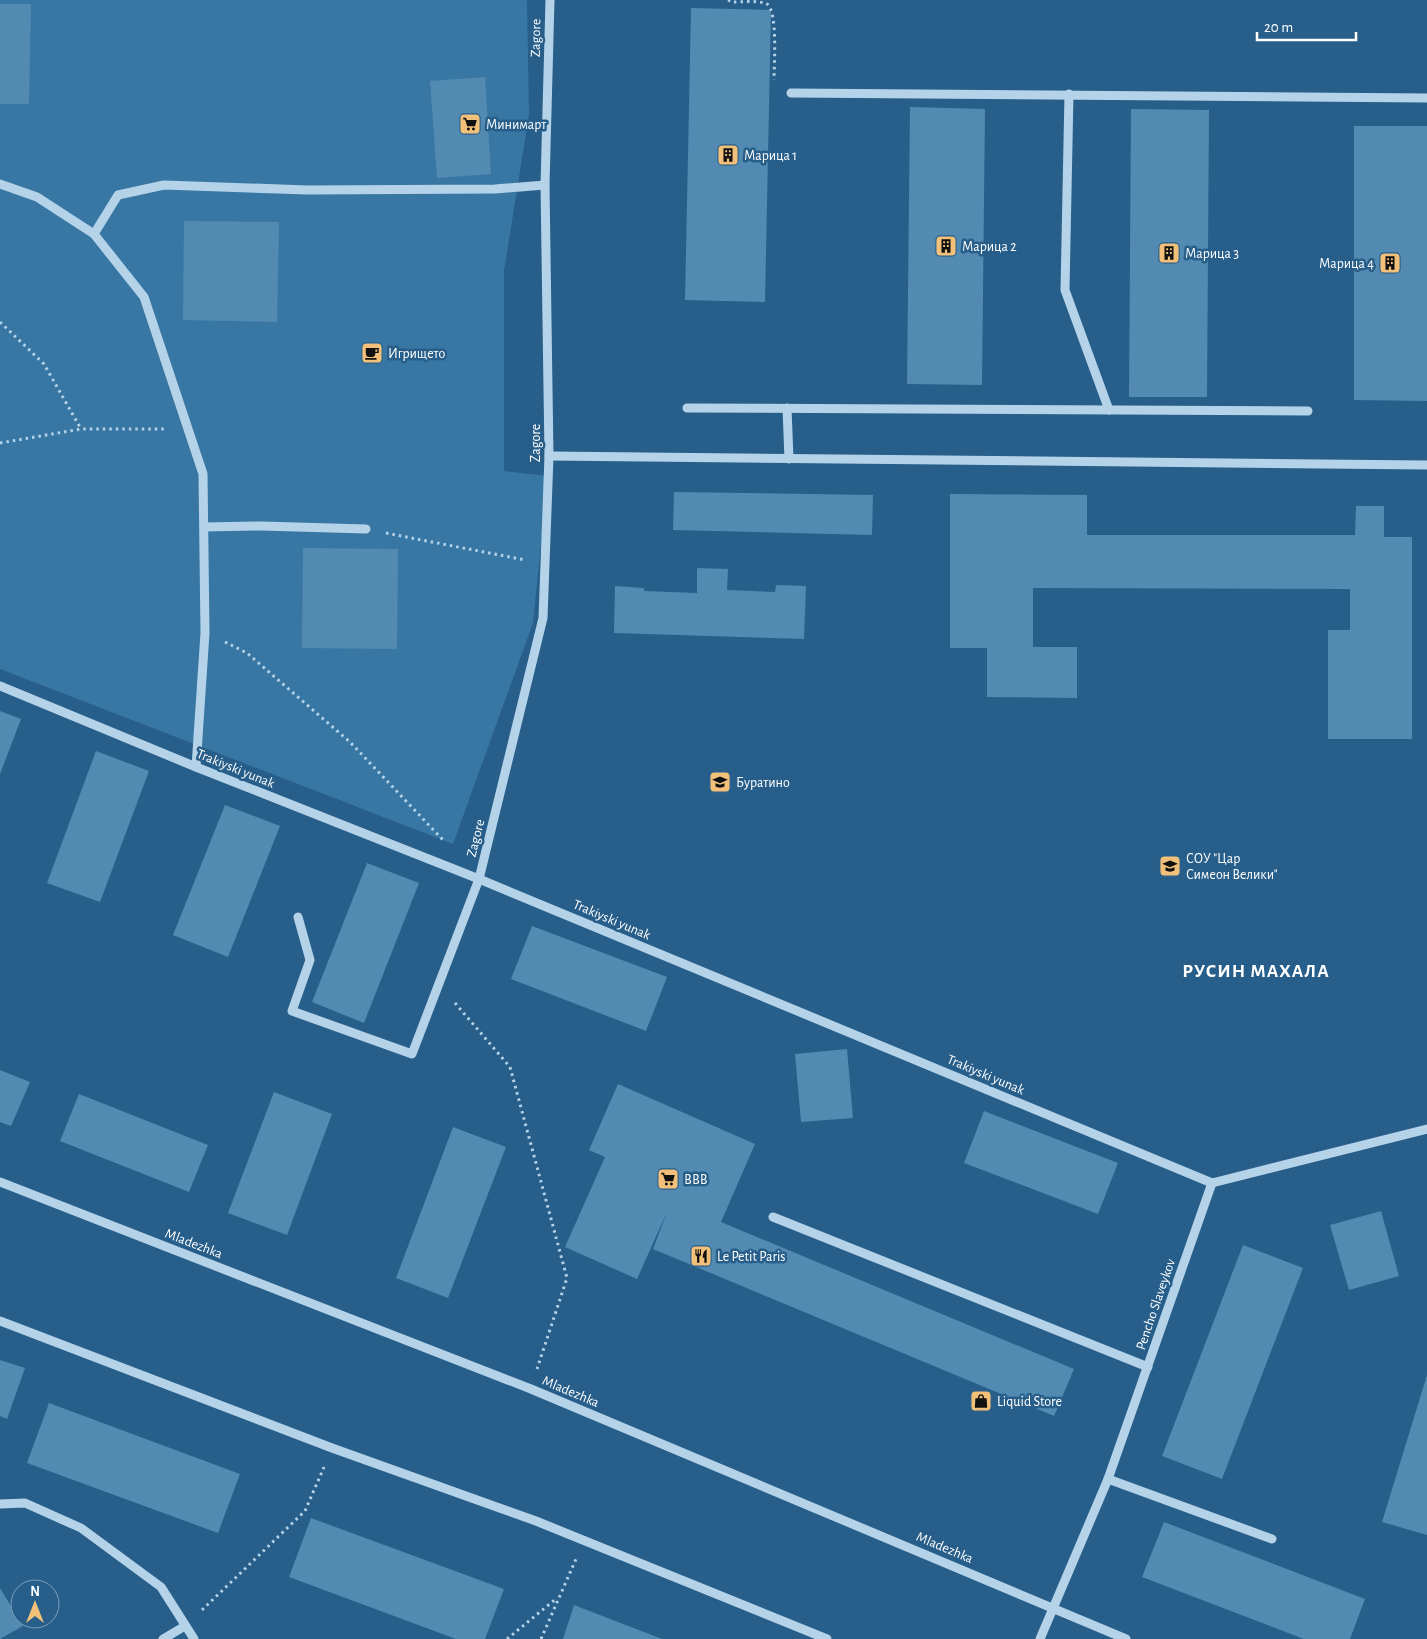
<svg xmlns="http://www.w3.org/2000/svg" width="1427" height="1639" viewBox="0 0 1427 1639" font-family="'Alegreya Sans',sans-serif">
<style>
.green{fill:#3877a4}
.building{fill:#538ab2}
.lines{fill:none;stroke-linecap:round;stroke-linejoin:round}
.path{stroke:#b4d3e9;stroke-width:3;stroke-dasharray:2.5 4;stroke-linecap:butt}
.minor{stroke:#b4d3e9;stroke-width:9}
.labels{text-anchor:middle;stroke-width:5;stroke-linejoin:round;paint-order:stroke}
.street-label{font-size:14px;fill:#fff;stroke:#275e8a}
.poi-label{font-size:14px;fill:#fff;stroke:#275e8a;text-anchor:start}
.district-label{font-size:19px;font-weight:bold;letter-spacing:1px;fill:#fff;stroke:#275e8a}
</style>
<rect width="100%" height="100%" fill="#275e8a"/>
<polygon class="green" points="0,0 527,0 529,115 504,271 504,471 548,476 533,623 453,844 0,669"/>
<g class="building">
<polygon points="0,4 31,4 29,104 0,104"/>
<polygon points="691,8 771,10 765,302 685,300"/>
<polygon points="485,77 491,174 437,178 430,81"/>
<polygon points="910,107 985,109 982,385 907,384"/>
<polygon points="1131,109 1209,110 1207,397 1129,397"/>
<polygon points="1354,126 1427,126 1427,401 1354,400"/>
<polygon points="184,221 279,222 277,322 183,320"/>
<polygon points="674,492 873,495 872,535 673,530"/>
<polygon points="950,494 1087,495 1087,535 1355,535 1356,506 1384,506 1384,537 1412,537 1412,739 1328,739 1328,630 1350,630 1350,589 1033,588 1033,647 1077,647 1077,698 987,697 987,648 950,648"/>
<polygon points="303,548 398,549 397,649 302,648"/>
<polygon points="697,568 728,569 727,590 775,592 776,585 806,586 804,639 614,633 615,586 644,588 644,591 697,593"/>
<polygon points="0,711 21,719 0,774"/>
<polygon points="96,751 149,771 100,902 47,883"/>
<polygon points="225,805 280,826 228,957 173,935"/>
<polygon points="367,863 419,883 364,1023 312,1002"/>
<polygon points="532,926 667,977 646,1031 511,979"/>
<polygon points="847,1049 853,1118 801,1122 795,1054"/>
<polygon points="0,1070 30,1082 11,1126 0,1122"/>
<polygon points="618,1084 755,1144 721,1222 1074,1369 1054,1416 653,1249 667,1212 637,1279 565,1247 605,1157 589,1150"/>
<polygon points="274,1092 332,1114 287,1235 228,1213"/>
<polygon points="79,1094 208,1145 189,1192 60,1141"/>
<polygon points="984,1111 1118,1163 1098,1214 964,1163"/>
<polygon points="453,1127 506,1147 448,1298 396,1278"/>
<polygon points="1381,1211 1399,1276 1349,1290 1330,1225"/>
<polygon points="1243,1245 1303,1268 1222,1479 1162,1456"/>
<polygon points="0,1360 25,1368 7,1419 0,1416"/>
<polygon points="1427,1375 1427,1535 1382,1522"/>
<polygon points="49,1403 240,1474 218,1533 27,1463"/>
<polygon points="311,1518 504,1589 485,1639 456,1639 289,1577"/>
<polygon points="1164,1522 1365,1599 1350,1639 1304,1639 1142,1577"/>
<polygon points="0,1588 23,1626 0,1639"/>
<polygon points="574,1605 662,1639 563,1639"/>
</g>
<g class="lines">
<g class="path">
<path d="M 728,0 L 732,2 C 742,2 758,0 767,4 C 778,11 774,66 774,80"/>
<polyline points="0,322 44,364 81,429"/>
<polyline points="0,443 81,429 166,429"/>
<polyline points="386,533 525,560"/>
<polyline points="225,642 247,653 350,742 443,840"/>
<polyline points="455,1003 510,1067 567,1278 537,1369"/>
<polyline points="202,1610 305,1511 324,1467"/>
<polyline points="507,1639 557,1598"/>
<polyline points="541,1639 576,1559"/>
</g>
<g class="minor">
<polyline points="791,93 1427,98"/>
<polyline points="1069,94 1065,290 1109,410"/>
<polyline points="0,184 37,197 94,234"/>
<polyline points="687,408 1308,411"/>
<polyline points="787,408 789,459"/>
<polyline points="549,456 1427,465"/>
<polyline points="204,527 261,526 366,529"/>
<polyline points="0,686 196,767 479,879 1212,1183"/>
<polyline points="196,767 205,633 203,474 144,297 94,234 118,195 164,185 308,190 495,189 545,185"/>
<polyline points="298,917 310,960 292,1011 412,1054 479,879 543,618 549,456 545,185 550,0"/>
<polyline points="0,1182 531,1389 1126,1639"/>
<polyline points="1212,1183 1427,1129"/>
<polyline points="773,1217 1148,1367"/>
<polyline points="0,1321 332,1448 536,1521 827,1639"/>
<polyline points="1108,1479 1272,1539"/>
<polyline points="0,1504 25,1503 81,1528 161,1587 194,1639"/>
<polyline points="163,1639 185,1626"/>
<polyline points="1040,1639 1108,1479 1212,1183"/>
</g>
</g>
<defs>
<g id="supermarket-square" transform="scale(1.125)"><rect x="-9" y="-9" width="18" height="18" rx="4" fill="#f2c079" stroke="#275e8a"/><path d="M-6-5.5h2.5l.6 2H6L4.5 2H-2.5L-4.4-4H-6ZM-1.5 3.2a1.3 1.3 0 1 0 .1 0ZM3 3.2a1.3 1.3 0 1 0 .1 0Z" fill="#111"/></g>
<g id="building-square" transform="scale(1.125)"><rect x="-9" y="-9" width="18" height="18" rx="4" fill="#f2c079" stroke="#275e8a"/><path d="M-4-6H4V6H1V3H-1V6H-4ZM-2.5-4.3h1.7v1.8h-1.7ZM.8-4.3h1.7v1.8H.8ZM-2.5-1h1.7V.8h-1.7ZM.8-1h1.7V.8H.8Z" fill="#111"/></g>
<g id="cafe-square" transform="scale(1.125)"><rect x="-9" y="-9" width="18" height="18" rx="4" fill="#f2c079" stroke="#275e8a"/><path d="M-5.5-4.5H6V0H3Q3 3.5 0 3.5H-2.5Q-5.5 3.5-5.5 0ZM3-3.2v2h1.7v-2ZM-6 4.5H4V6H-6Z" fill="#111"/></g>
<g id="school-square" transform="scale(1.125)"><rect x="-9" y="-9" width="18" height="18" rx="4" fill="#f2c079" stroke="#275e8a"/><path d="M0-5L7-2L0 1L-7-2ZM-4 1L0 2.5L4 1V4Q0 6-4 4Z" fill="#111"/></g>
<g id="restaurant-square" transform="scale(1.125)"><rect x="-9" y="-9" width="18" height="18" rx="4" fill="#f2c079" stroke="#275e8a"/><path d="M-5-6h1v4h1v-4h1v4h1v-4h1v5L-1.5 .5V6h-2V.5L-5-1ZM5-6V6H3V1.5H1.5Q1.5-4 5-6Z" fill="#111"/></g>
<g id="shop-square" transform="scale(1.125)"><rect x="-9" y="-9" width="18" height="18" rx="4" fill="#f2c079" stroke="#275e8a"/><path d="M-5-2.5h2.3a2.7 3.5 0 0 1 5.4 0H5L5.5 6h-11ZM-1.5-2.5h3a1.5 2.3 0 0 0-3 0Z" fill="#111"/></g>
</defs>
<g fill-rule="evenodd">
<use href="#supermarket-square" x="470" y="124"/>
<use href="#building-square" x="728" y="155"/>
<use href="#building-square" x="946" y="246"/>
<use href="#building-square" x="1169" y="253"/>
<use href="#building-square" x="1390" y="263"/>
<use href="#cafe-square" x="372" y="353"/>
<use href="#school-square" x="720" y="782"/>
<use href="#school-square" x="1170" y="866"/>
<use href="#supermarket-square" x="668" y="1179"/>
<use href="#restaurant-square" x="701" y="1256"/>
<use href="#shop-square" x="981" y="1401"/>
</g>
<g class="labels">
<g class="street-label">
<text transform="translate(535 38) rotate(-89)" y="5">Zagore</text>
<text transform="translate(535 443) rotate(-90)" y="5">Zagore</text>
<text transform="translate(236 768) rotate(22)" y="5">Trakiyski yunak</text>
<text transform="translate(475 838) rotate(-76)" y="5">Zagore</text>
<text transform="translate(612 919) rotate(23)" y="5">Trakiyski yunak</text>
<text transform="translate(986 1074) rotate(23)" y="5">Trakiyski yunak</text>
<text transform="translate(194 1243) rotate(21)" y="5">Mladezhka</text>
<text transform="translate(1155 1304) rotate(-71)" y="5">Pencho Slaveykov</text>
<text transform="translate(571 1391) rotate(23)" y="5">Mladezhka</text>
<text transform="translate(945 1547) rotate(23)" y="5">Mladezhka</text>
</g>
<g class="poi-label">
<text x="486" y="129">Минимарт</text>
<text x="744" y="160">Марица 1</text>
<text x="962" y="251">Марица 2</text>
<text x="1185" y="258">Марица 3</text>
<text x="1374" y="268" text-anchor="end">Марица 4</text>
<text x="388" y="358">Игрището</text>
<text x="736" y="787">Буратино</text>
<text x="1186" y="863">СОУ "Цар<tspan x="1186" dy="16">Симеон Велики"</tspan></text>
<text x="684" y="1184">ВВВ</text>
<text x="717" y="1261">Le Petit Paris</text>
<text x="997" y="1406">Liquid Store</text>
</g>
<g class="district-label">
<text x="1256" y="977">РУСИН МАХАЛА</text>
</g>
</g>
<g transform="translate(35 1604)"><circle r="24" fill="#275e8a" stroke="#7d9eb9"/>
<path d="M0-4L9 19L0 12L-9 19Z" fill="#f2c079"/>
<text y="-8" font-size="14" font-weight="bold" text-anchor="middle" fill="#ffffff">N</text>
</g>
<path d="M1257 32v8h99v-8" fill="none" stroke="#ffffff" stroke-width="2.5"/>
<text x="1264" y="32" font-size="15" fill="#ffffff" stroke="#275e8a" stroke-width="4" paint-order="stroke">20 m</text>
</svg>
